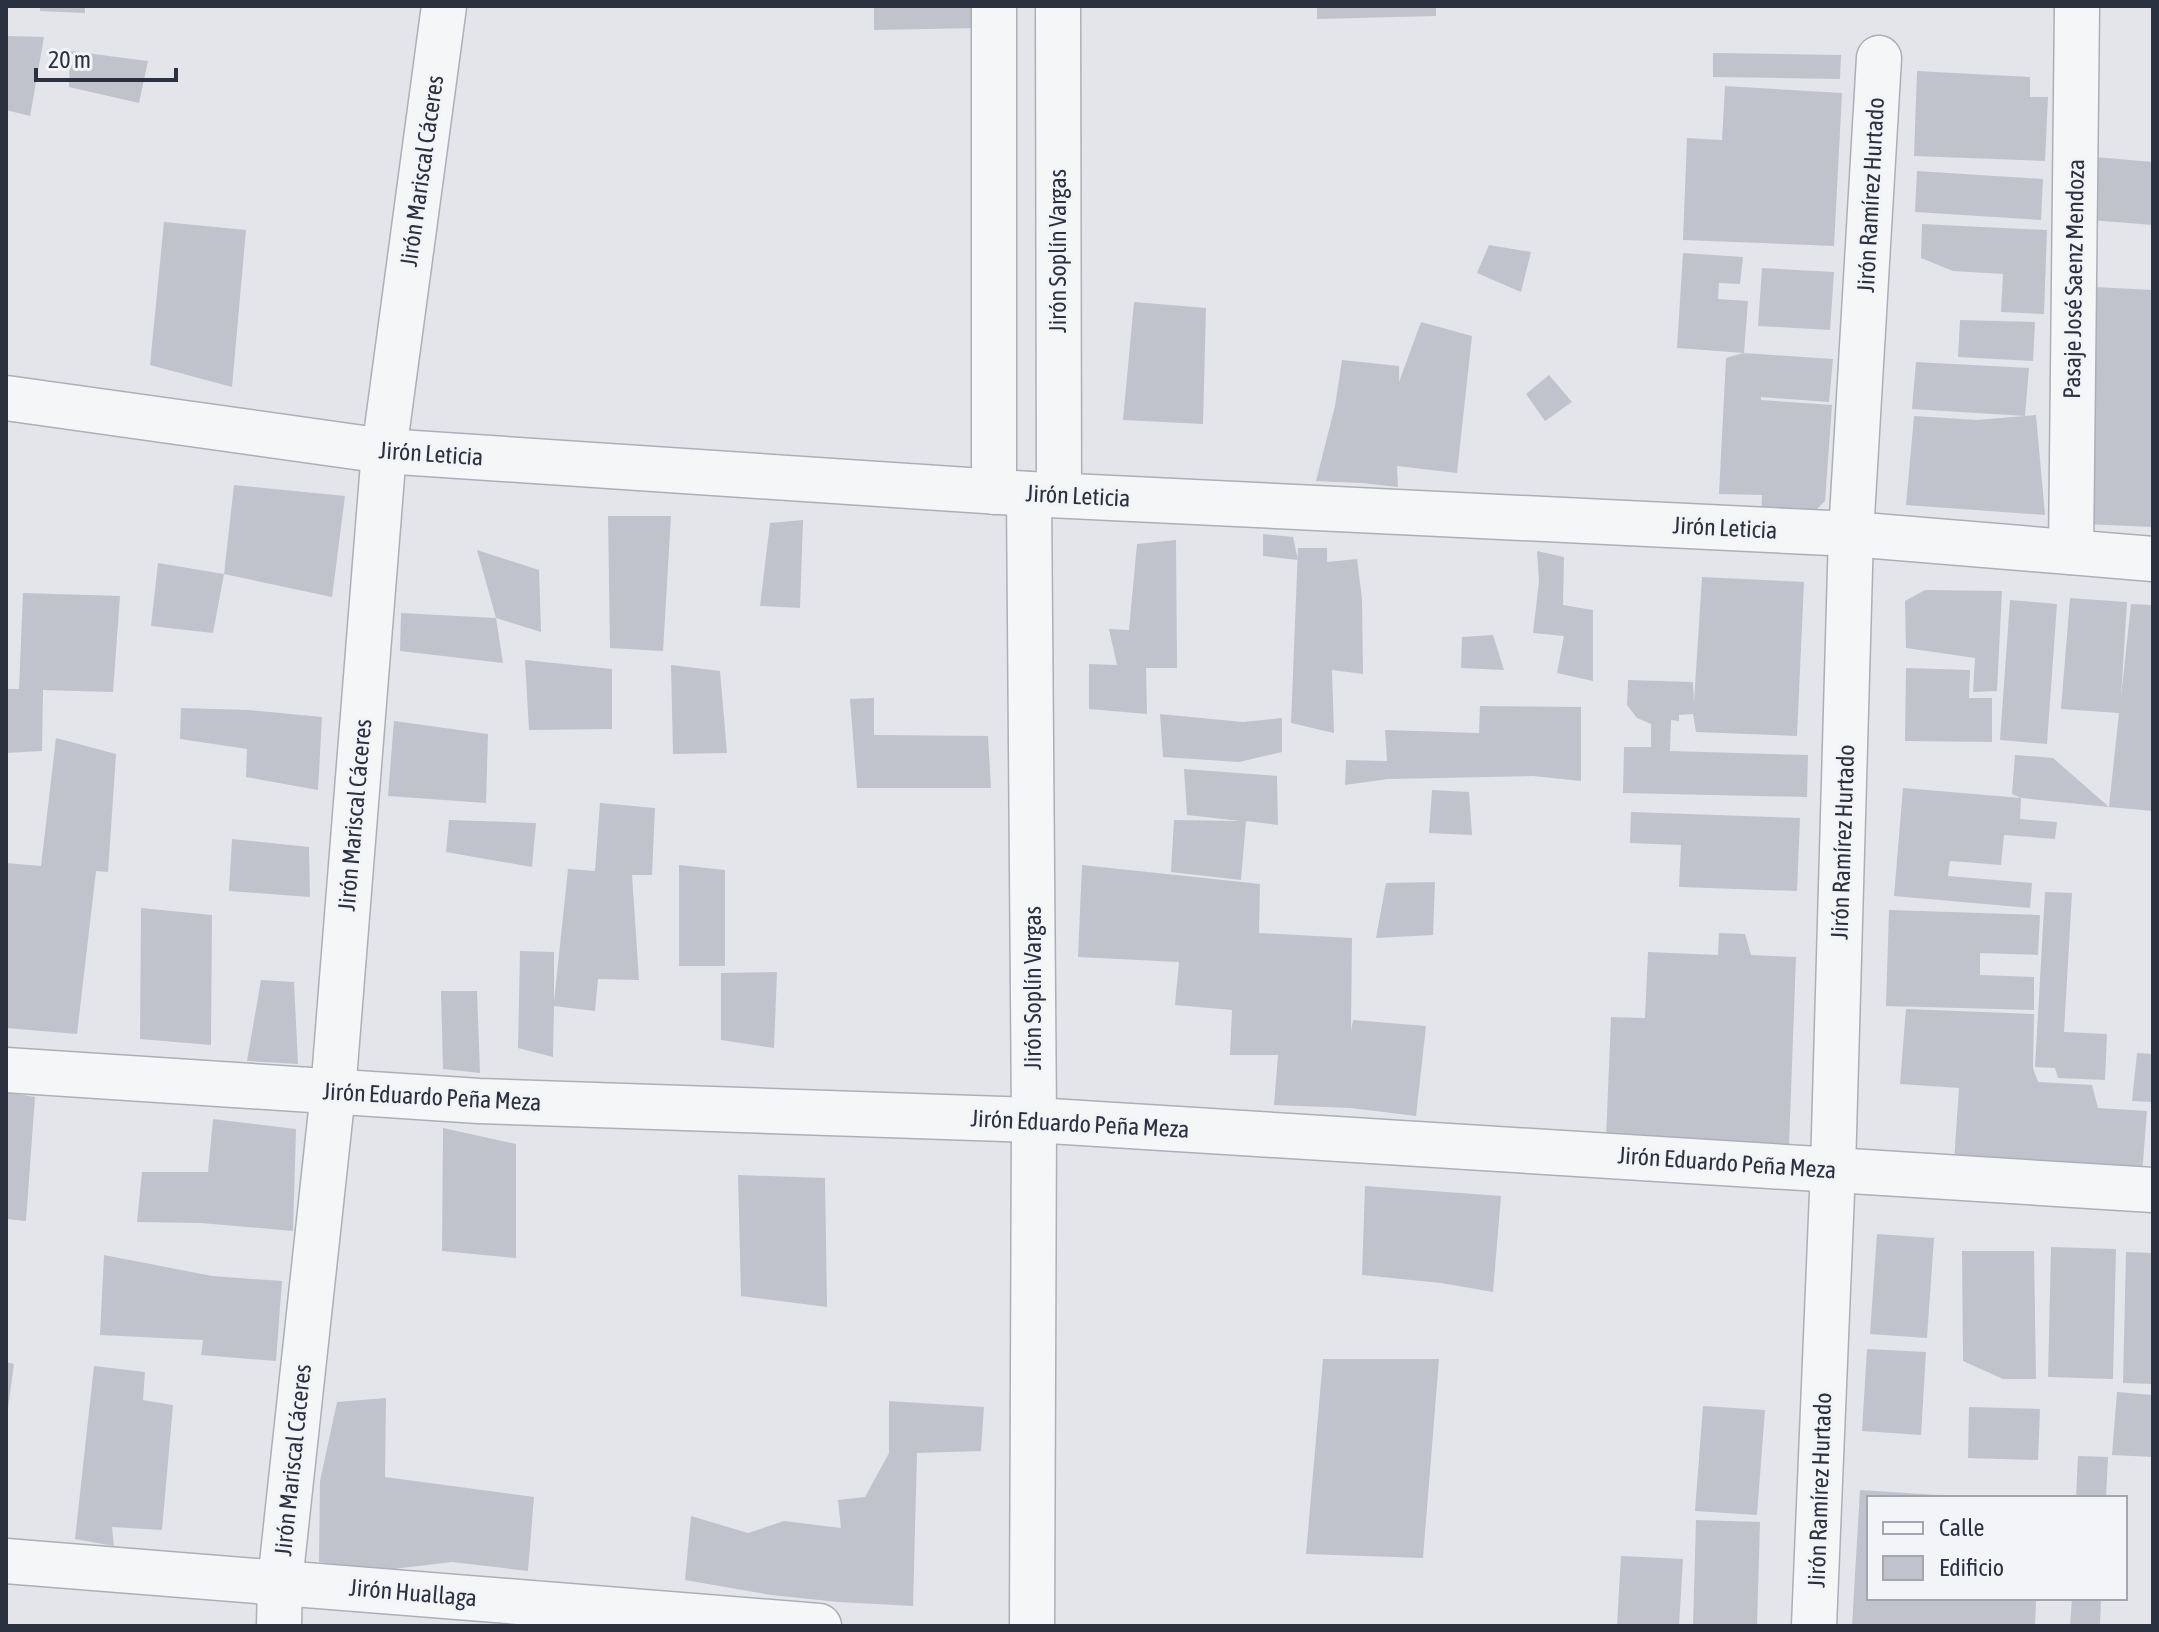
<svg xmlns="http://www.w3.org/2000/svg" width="2159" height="1632" viewBox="0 0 2159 1632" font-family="'Asap Condensed',sans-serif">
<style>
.building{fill:#c1c3cc}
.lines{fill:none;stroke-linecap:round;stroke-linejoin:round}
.minor-casing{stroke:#acafb7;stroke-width:47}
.minor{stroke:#f5f6f8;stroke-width:44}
.labels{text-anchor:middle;stroke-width:6;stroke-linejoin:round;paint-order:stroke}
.street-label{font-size:24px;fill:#2c3140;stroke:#f2f4f7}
</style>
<rect width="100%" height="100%" fill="#e3e5ea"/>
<g class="building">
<polygon points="40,6 85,6 85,13 40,11"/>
<polygon points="874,6 978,6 978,28 874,30"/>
<polygon points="1317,6 1436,6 1436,16 1317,19"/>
<polygon points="6,36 44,37 30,116 6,110"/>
<polygon points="70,51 148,61 139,103 69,87"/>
<polygon points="1713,53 1841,55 1840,79 1713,77"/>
<polygon points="1917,71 2030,77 2030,97 2048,97 2045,161 1914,156"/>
<polygon points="1725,86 1842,93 1834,246 1683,240 1687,138 1722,140"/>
<polygon points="2095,157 2153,162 2153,225 2090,220"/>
<polygon points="1917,171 2043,179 2041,220 1915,212"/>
<polygon points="164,222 246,230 232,387 150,365"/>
<polygon points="1922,224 2047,230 2044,314 2001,312 2003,274 1953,271 1921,258"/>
<polygon points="1489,245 1531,252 1521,292 1477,273"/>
<polygon points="1683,253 1743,257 1740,284 1719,283 1718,299 1748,301 1744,353 1677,348"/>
<polygon points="1762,268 1834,272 1830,330 1758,326"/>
<polygon points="2095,287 2153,290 2153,527 2084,524"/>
<polygon points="1134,302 1206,308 1203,424 1123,420"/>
<polygon points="1960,320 2035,322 2033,361 1958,357"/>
<polygon points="1421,322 1472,336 1457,473 1397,466 1398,487 1361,483 1316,481 1335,406 1342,360 1399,366 1399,382"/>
<polygon points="1744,353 1833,359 1829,402 1761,397 1761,400 1832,405 1825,501 1817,509 1818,519 1761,519 1762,495 1719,494 1726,358"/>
<polygon points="1916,362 2029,368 2025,416 1912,409"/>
<polygon points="1549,375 1572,402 1545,421 1526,394"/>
<polygon points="2036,415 2045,515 1906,505 1914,416 1977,420"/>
<polygon points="234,485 345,496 332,597 224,574 213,633 151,626 158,563 224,574"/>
<polygon points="608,516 671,516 663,651 610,648"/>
<polygon points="803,520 800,608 760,606 770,523"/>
<polygon points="1263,534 1293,537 1298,560 1263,556"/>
<polygon points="1176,540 1177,668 1146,668 1147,714 1089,709 1089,664 1117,665 1109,629 1129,630 1137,544"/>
<polygon points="1298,548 1327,548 1327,562 1357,559 1362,599 1363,674 1332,670 1334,733 1291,723"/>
<polygon points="477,550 539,570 541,632 496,618"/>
<polygon points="1537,551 1564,557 1563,605 1593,610 1593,681 1557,673 1564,636 1533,633 1539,581"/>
<polygon points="1702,577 1804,582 1797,736 1696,732 1693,714 1679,715 1679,721 1671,720 1670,751 1808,755 1807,797 1623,793 1624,747 1651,747 1651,724 1637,718 1627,705 1628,680 1693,682 1694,702"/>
<polygon points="1925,590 2002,591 1997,691 1973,692 1975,658 1906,648 1905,601"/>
<polygon points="23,593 120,596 113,692 43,690 42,751 6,753 6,689 19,689"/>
<polygon points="2070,598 2127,602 2121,697 2131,604 2153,605 2153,811 2109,807 2119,713 2061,709"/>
<polygon points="2010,600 2057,604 2047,744 2000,740"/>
<polygon points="401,613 496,618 503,663 400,651"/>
<polygon points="1493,635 1504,670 1461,668 1462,637"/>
<polygon points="525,660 612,669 612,729 529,730"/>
<polygon points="671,665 720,671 727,753 673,754"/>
<polygon points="1906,668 1970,670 1969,698 1992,698 1992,742 1905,741"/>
<polygon points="874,698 874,735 988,736 991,788 857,788 850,699"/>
<polygon points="1480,706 1581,707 1581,781 1533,776 1388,779 1345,785 1346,760 1387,761 1385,730 1479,733"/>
<polygon points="181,708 248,710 322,717 318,790 246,777 247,749 180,739"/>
<polygon points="1160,714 1243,722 1282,718 1282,752 1239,762 1163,757"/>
<polygon points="394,721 488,734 486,803 388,796"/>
<polygon points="56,738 116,754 108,872 96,871 77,1034 6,1028 6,863 41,866"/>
<polygon points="2015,755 2053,758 2109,807 2021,798 2020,819 2057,822 2055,839 2004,835 2001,865 1950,861 1948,876 2032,883 2030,908 1894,896 1903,788 2021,798 2012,794"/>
<polygon points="1184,769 1277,776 1278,825 1246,821 1241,880 1171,872 1174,820 1241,821 1187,815"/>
<polygon points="1432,790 1469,792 1472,835 1429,833"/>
<polygon points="600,803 655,808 652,875 632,875 639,980 598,979 595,1011 554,1006 553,1057 518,1048 520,951 554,952 554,1002 568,869 595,871"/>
<polygon points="1631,812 1800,818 1797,891 1679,887 1681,845 1630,843"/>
<polygon points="449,820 536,823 532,867 446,852"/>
<polygon points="232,839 309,847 310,897 229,891"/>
<polygon points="679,865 725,870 725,966 679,966"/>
<polygon points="1082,865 1260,884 1259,933 1352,938 1351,1031 1353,1020 1426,1026 1416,1116 1351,1108 1274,1105 1278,1055 1230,1055 1232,1010 1175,1005 1179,962 1078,957"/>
<polygon points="1435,882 1433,935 1376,938 1386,883"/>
<polygon points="2045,892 2072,893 2064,1032 2107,1034 2105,1080 2058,1078 2055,1068 2035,1067"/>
<polygon points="141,908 212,915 211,1045 140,1039"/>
<polygon points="1889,910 2040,915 2038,955 1980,953 1980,975 2034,977 2034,1010 1886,1006"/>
<polygon points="1719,933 1745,934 1751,955 1796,957 1789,1146 1606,1139 1611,1017 1645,1018 1648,952 1718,955"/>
<polygon points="777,972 774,1048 721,1040 721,973"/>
<polygon points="261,980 294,982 298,1064 247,1061"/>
<polygon points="441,991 477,991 480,1073 443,1069"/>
<polygon points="1906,1009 2034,1014 2033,1068 2038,1082 2092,1085 2098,1108 2147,1111 2142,1174 1954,1161 1959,1088 1900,1084"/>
<polygon points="2137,1053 2153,1054 2153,1102 2132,1101"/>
<polygon points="6,1092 35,1097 26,1221 6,1219"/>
<polygon points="213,1119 296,1129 293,1231 201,1223 137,1222 142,1172 208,1172"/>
<polygon points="443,1128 516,1144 516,1258 442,1251"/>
<polygon points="738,1175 825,1178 827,1307 741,1296"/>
<polygon points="1365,1186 1501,1196 1493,1292 1441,1283 1362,1275"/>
<polygon points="1877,1234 1934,1238 1927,1338 1870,1334"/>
<polygon points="2051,1247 2116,1249 2113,1379 2048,1377"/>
<polygon points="1962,1251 2034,1251 2036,1379 2003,1379 1963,1361"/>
<polygon points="2126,1252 2153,1253 2153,1384 2123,1383"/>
<polygon points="104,1255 212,1276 282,1281 276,1361 201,1355 203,1340 100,1335"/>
<polygon points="1867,1349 1926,1352 1921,1435 1862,1431"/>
<polygon points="1323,1359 1439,1359 1423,1558 1306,1554"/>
<polygon points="6,1362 14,1364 8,1408 6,1408"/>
<polygon points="94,1366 145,1372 143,1400 173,1405 162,1530 112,1527 114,1546 75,1539"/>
<polygon points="2117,1392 2153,1395 2153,1457 2112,1455"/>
<polygon points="386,1398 385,1477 534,1497 528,1571 452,1562 377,1571 319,1562 320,1481 337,1402"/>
<polygon points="889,1401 984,1407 981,1451 917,1453 913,1606 838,1602 771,1595 685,1580 691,1516 748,1533 784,1521 841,1528 838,1500 865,1497 889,1453"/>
<polygon points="1703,1406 1765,1410 1757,1515 1695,1511"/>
<polygon points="1969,1407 2040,1409 2038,1460 1968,1458"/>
<polygon points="2078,1456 2108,1457 2106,1498 2076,1498"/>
<polygon points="1860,1490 1938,1495 1938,1498 1869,1498 1869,1598 2005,1598 2036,1600 2035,1626 1852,1626"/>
<polygon points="1696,1520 1760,1522 1757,1626 1693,1626"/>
<polygon points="1621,1556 1683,1559 1679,1626 1617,1626"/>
<polygon points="2072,1598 2101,1598 2100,1626 2070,1626"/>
</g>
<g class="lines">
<g class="minor-casing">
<g id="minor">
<polyline points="1058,6 1059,495"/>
<polyline points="6,398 384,451 1029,494 1851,534 2153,559"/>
<polyline points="994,492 994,6"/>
<polyline points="1029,494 1034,1120 1032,1626"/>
<polyline points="2071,552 2077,6"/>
<polyline points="6,1070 479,1101 1034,1120 2153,1190"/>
<polyline points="6,1561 819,1626"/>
<polyline points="279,1626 280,1582 333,1092 384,451 444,6"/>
<polyline points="1814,1626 1833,1169 1851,534 1879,58"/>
</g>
</g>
<use href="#minor" class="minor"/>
</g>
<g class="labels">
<g class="street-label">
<text transform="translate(422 171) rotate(-82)" y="8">Jirón Mariscal Cáceres</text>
<text transform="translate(1871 195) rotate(-87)" y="8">Jirón Ramírez Hurtado</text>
<text transform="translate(1058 251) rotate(-90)" y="8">Jirón Soplín Vargas</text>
<text transform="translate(2074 279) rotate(-89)" y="8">Pasaje José Saenz Mendoza</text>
<text transform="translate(431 454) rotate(4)" y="8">Jirón Leticia</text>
<text transform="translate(1078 496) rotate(3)" y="8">Jirón Leticia</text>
<text transform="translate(1725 528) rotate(3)" y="8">Jirón Leticia</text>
<text transform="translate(355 815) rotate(-85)" y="8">Jirón Mariscal Cáceres</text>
<text transform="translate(1843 842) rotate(-88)" y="8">Jirón Ramírez Hurtado</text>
<text transform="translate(1033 988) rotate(-90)" y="8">Jirón Soplín Vargas</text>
<text transform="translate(432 1097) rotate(3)" y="8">Jirón Eduardo Peña Meza</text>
<text transform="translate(1080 1124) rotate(3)" y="8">Jirón Eduardo Peña Meza</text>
<text transform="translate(1727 1163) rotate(4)" y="8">Jirón Eduardo Peña Meza</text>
<text transform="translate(293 1460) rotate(-84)" y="8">Jirón Mariscal Cáceres</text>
<text transform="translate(1820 1490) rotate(-88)" y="8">Jirón Ramírez Hurtado</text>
<text transform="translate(413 1593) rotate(5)" y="8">Jirón Huallaga</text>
</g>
</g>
<rect width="2159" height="1632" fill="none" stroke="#2c3140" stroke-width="16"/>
<rect x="1867" y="1496" width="260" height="104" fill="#f2f4f7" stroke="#a3a6ae" stroke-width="2"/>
<rect x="1883" y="1522" width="40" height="12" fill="#f5f6f8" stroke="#a3a6ae" stroke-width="2"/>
<text x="1939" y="1536" font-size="24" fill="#2c3140">Calle</text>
<rect x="1883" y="1556" width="40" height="24" fill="#c1c3cc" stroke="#a3a6ae" stroke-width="2"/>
<text x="1939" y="1576" font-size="24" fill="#2c3140">Edificio</text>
<path d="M36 68v12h140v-12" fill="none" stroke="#2c3140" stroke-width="4"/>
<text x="48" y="68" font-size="24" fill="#2c3140" stroke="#f2f4f7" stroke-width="6" paint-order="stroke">20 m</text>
</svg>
